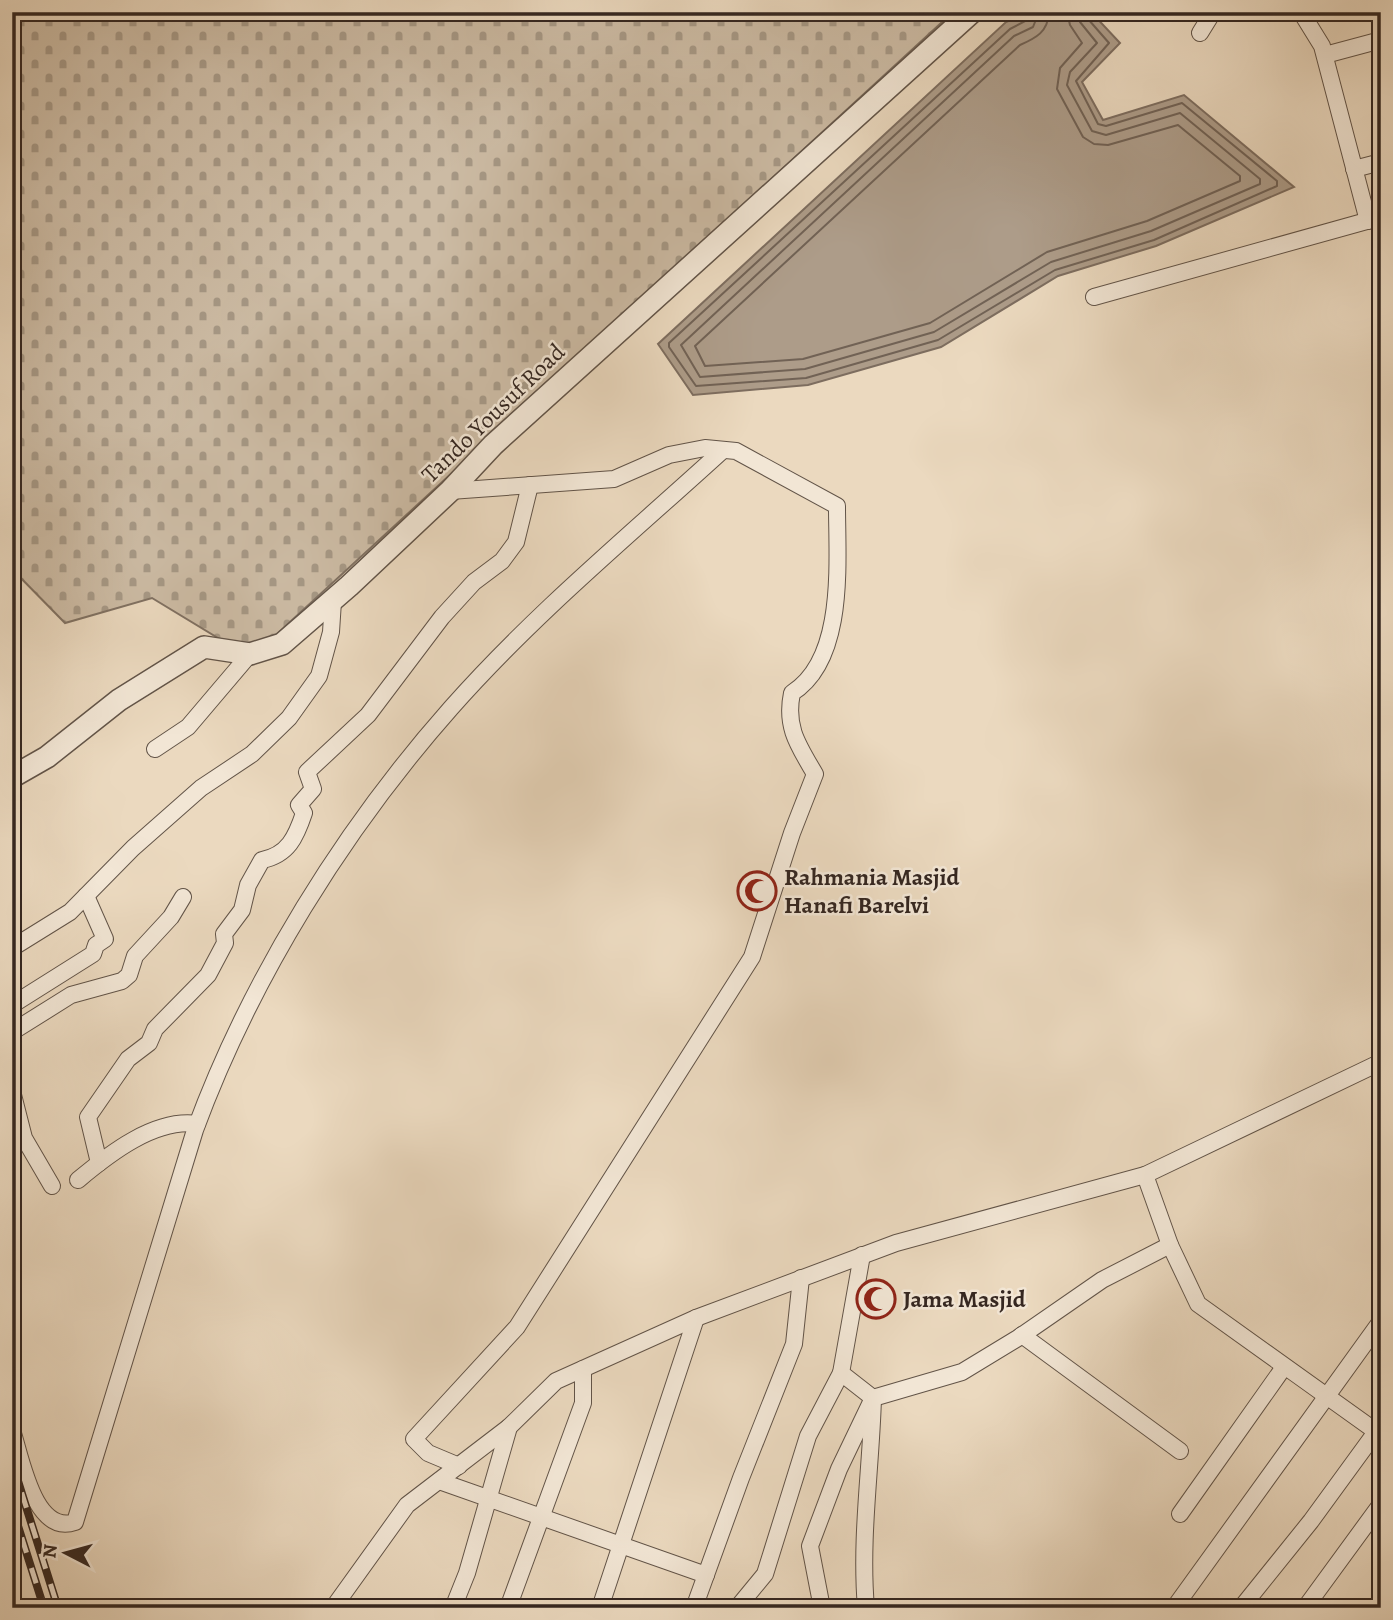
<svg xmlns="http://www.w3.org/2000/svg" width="1393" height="1620" viewBox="0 0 1393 1620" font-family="Alegreya,serif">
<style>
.cemetery{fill:url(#cemetery-stones);stroke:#807162;stroke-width:2}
.water{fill:#ad9c89;stroke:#7d6d5f;stroke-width:2}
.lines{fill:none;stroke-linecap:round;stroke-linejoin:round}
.shore{stroke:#716255;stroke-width:2}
.minor-casing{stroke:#625448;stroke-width:18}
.tertiary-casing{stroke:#625448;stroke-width:24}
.minor{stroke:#f2e6d5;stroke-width:16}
.tertiary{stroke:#f2e6d5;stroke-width:21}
.rail-casing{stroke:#352721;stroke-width:8}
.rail{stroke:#f2e6d5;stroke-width:5;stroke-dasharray:16;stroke-linecap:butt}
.labels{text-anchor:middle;stroke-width:5;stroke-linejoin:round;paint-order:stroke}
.street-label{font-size:24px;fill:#352721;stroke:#f2e6d5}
.poi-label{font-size:24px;font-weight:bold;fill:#352721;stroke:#f2e6d5;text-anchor:start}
</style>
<defs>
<pattern id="cemetery-stones" width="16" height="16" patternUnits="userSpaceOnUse" patternTransform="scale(1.75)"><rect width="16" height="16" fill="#ccbba4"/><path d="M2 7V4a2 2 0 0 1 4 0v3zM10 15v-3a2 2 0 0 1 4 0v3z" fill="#a69885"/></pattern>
</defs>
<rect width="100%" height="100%" fill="#ebd9bf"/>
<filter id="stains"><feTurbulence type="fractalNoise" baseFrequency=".00286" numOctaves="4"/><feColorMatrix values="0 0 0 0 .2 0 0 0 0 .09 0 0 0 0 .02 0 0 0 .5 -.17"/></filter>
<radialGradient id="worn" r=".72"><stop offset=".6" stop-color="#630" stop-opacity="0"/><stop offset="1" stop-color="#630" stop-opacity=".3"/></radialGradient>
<polygon class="cemetery" points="12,12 953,12 265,645 223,641 152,598 65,623 12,569"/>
<polygon class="water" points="1030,12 1091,12 1120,43 1082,82 1103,120 1184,95 1294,187 1156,246 1058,276 941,347 808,385 693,395 658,344 1006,22"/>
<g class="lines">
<g class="shore">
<polyline points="1030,12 1027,20 1010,29 669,343 669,347 696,386 806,378 938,340 1055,270 1154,240 1277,186 1277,181 1182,103 1106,126 1098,124 1076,81 1109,43 1088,19 1087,12"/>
<polyline points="1039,12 1033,27 1014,36 681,345 700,377 805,369 934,332 1051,262 1151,231 1260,184 1260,179 1180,113 1106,135 1092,131 1067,85 1070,72 1097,43 1080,22 1078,12"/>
<path d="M 1049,12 C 1048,32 1036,38 1020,45 L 695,346 L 705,366 L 803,359 L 930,323 L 1047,252 L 1147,221 L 1240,181 L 1240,176 L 1178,125 L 1108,145 L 1094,144 L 1083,137 L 1057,89 L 1060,68 L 1082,43 L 1070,25 L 1067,12"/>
</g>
<g class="minor-casing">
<g id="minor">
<polyline points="1301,12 1322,46 1368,221"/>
<polyline points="1200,33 1213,12"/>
<polyline points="1325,55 1381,40"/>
<polyline points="1354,169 1381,162"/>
<polyline points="1094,297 1381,217"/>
<path d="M 450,491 L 614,479 L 669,455 L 705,448 L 736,451 L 837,506 C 837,562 846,659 792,693 C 785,727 798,745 815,774 L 792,833 L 752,957 L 517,1327 L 414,1439 L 428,1453 L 459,1466"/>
<polyline points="155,749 188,727 250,654"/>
<polyline points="12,948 70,912 133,848 201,788 252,754 289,718 319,676 331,632 333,601"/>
<polyline points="12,1005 93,954 96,945 105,939 86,896"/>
<polyline points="12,1032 71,995 122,981 129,975 135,956 171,917 183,897"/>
<polyline points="12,1091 24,1138 52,1186"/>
<path d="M 99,1163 L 88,1117 L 128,1059 L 149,1043 L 155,1029 L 208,975 L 225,943 L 224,934 L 242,910 L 248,885 L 262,860 C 288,855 296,837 304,813 L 299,805 L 313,789 L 307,772 L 368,715 L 442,617 L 474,582 L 502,561 L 516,542 L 530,485"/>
<polyline points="1145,1175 1170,1245 1198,1304 1381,1435"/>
<path d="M 78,1180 C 109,1154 155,1118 197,1124"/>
<path d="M 862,1255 L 841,1373 L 873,1398 C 871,1468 860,1538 866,1608"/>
<polyline points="1022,1335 1180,1451"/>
<path d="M 12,1430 C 21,1457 34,1536 75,1522 L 195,1130 C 251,978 344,829 451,708 C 534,614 631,534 723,450"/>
<polyline points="439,1481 706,1575"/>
<polyline points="1180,1514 1284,1367"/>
<polyline points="333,1608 407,1505 509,1427"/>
<polyline points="453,1608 467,1573 509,1427 556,1381 696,1318 896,1243 1145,1175 1381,1062"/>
<polyline points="508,1608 583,1403 583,1369"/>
<polyline points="600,1608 696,1318"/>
<polyline points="694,1608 741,1478 794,1344 801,1278"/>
<polyline points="737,1608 765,1574 808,1436 841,1373"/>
<polyline points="822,1608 810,1546 839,1469 873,1398 962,1372 1018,1338 1102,1280 1170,1245"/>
<polyline points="1174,1608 1381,1321"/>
<polyline points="1241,1608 1311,1521 1381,1425"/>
<polyline points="1305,1608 1381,1504"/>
</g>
</g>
<g class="tertiary-casing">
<polyline id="tertiary" points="12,777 47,757 119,700 204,647 250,654 282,644 349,586 450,491 493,445 972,12"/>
</g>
<use href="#minor" class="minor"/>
<use href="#tertiary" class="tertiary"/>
<g class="rail-casing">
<g id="rail">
<polyline points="12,1462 58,1608"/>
<polyline points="12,1507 44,1608"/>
</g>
</g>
<use href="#rail" class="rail"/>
</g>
<defs>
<g id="mosque-ring" transform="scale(2.0125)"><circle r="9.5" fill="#f2e6d5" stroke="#8f2418" stroke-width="1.5"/><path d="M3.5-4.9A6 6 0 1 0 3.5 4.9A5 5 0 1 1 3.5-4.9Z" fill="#8f2418"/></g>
</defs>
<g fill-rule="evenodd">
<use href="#mosque-ring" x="757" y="891"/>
<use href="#mosque-ring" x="876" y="1299"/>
</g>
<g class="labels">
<g class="street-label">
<text transform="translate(493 413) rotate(-44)" y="8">Tando Yousuf Road</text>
</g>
<g class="poi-label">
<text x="784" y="885">Rahmania Masjid<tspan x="784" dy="28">Hanafi Barelvi</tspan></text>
<text x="903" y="1307">Jama Masjid</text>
</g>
</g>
<rect width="1393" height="1620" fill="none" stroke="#ebd9bf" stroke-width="42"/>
<rect x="14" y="14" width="1365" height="1592" fill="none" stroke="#352721" stroke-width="3.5"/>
<rect x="21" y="21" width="1351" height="1578" fill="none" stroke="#352721" stroke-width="2"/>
<g transform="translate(66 1553) rotate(276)" stroke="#f2e6d5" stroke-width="5" paint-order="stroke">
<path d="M0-5L12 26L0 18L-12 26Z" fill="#352721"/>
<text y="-10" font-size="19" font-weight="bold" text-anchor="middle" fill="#352721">N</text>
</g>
<rect width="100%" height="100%" filter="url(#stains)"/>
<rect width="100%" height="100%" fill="url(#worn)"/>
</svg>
